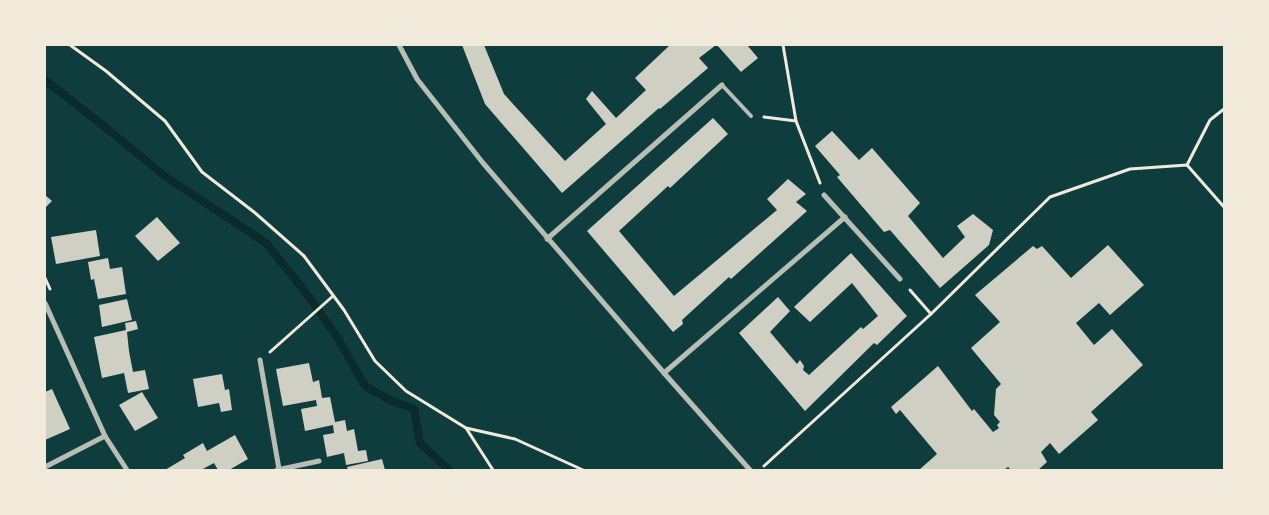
<svg xmlns="http://www.w3.org/2000/svg" width="1269" height="515" viewBox="0 0 1269 515" font-family="Commissioner,sans-serif">
<style>
.lines{fill:none;stroke-linecap:round;stroke-linejoin:round}
.stream{stroke:#0a2a2b;stroke-width:8}
.building{fill:#cfcfc3}
.path{stroke:#f1e9da;stroke-width:3}
.service{stroke:#b8beb3;stroke-width:4}
.minor{stroke:#b8beb3;stroke-width:5}
</style>
<rect width="100%" height="100%" fill="#0f3d3e"/>
<g class="lines">
<polyline class="stream" points="45,80 100,123 166,177 266,243 306,293 337,337 365,386 390,400 414,409 420,443 449,470"/>
</g>
<g class="building">
<polygon points="462,45 484,45 504,94 565,161 606,124 586,99 592,91 616,118 646,90 635,78 670,45 716,45 699,58 708,68 660,109 659,108 562,193 485,104"/>
<polygon points="717,45 747,45 758,58 741,72"/>
<polygon points="713,118 728,134 670,188 668,186 619,231 674,296 777,210 767,199 788,179 806,194 796,202 807,211 731,279 729,277 682,320 683,324 673,332 587,231"/>
<polygon points="832,131 859,160 872,148 920,203 908,216 943,258 965,237 957,226 973,214 993,230 989,245 940,288 890,230 884,232 837,177 840,175 815,146"/>
<polygon points="45,195 52,201 45,208"/>
<polygon points="157,217 180,243 158,261 135,236"/>
<polygon points="96,230 100,256 56,264 51,237"/>
<polygon points="1108,245 1144,285 1110,315 1099,303 1076,323 1094,345 1112,329 1143,365 1091,412 1098,420 1059,454 1050,443 1041,452 1047,462 1038,470 1011,470 1008,467 1004,470 919,470 937,454 900,410 896,414 891,407 938,366 972,411 974,409 993,432 999,428 997,425 1000,422 994,415 996,389 1001,384 971,348 1000,322 975,295 1033,246 1037,249 1042,246 1071,278"/>
<polygon points="851,253 907,316 877,345 874,343 805,411 739,333 778,297 790,311 770,332 797,364 800,360 804,366 803,370 809,375 861,327 863,329 878,316 852,283 810,322 794,307"/>
<polygon points="108,258 110,269 122,267 126,294 98,299 94,279 91,280 88,262"/>
<polygon points="127,299 132,320 102,327 99,305"/>
<polygon points="136,321 138,329 127,332 129,351 133,372 145,370 149,389 128,393 124,373 102,378 94,337 126,330 125,323"/>
<polygon points="309,363 313,382 319,380 322,398 330,397 335,422 345,420 347,431 354,429 358,451 366,450 368,461 346,465 344,453 327,457 323,435 334,433 333,425 305,431 301,409 317,406 316,400 283,406 276,369"/>
<polygon points="222,374 225,390 229,389 232,410 221,412 219,403 198,407 193,379"/>
<polygon points="52,389 70,429 45,440 45,392"/>
<polygon points="142,392 158,418 135,431 119,405"/>
<polygon points="235,435 248,459 229,470 218,470 214,463 201,470 165,470 185,458 183,455 203,443 207,451"/>
<polygon points="382,459 385,470 348,470 347,467"/>
</g>
<g class="lines">
<g class="path">
<polyline points="70,45 106,71 165,121 202,172 254,212 304,256 344,310 375,361 406,391 466,428 515,439 583,470"/>
<polyline points="783,45 796,121"/>
<polyline points="764,117 796,121 820,183"/>
<polyline points="1187,165 1210,120 1224,109"/>
<polyline points="45,278 50,289"/>
<polyline points="910,290 931,314"/>
<polyline points="270,352 333,296"/>
<polyline points="466,428 493,470"/>
<polyline points="764,466 931,314 1050,197 1130,169 1187,165 1224,207"/>
</g>
<polyline class="service" points="722,85 751,116"/>
<g class="minor">
<polyline points="399,45 417,79 483,163 664,373 750,470"/>
<polyline points="824,195 900,279"/>
<polyline points="547,239 722,85"/>
<polyline points="45,303 105,436 127,470"/>
<polyline points="260,360 279,469"/>
<polyline points="664,373 845,217"/>
<polyline points="45,467 105,436"/>
<polyline points="277,470 319,461"/>
</g>
</g>
<rect width="1269" height="515" fill="none" stroke="#f1e9da" stroke-width="92"/>
</svg>
